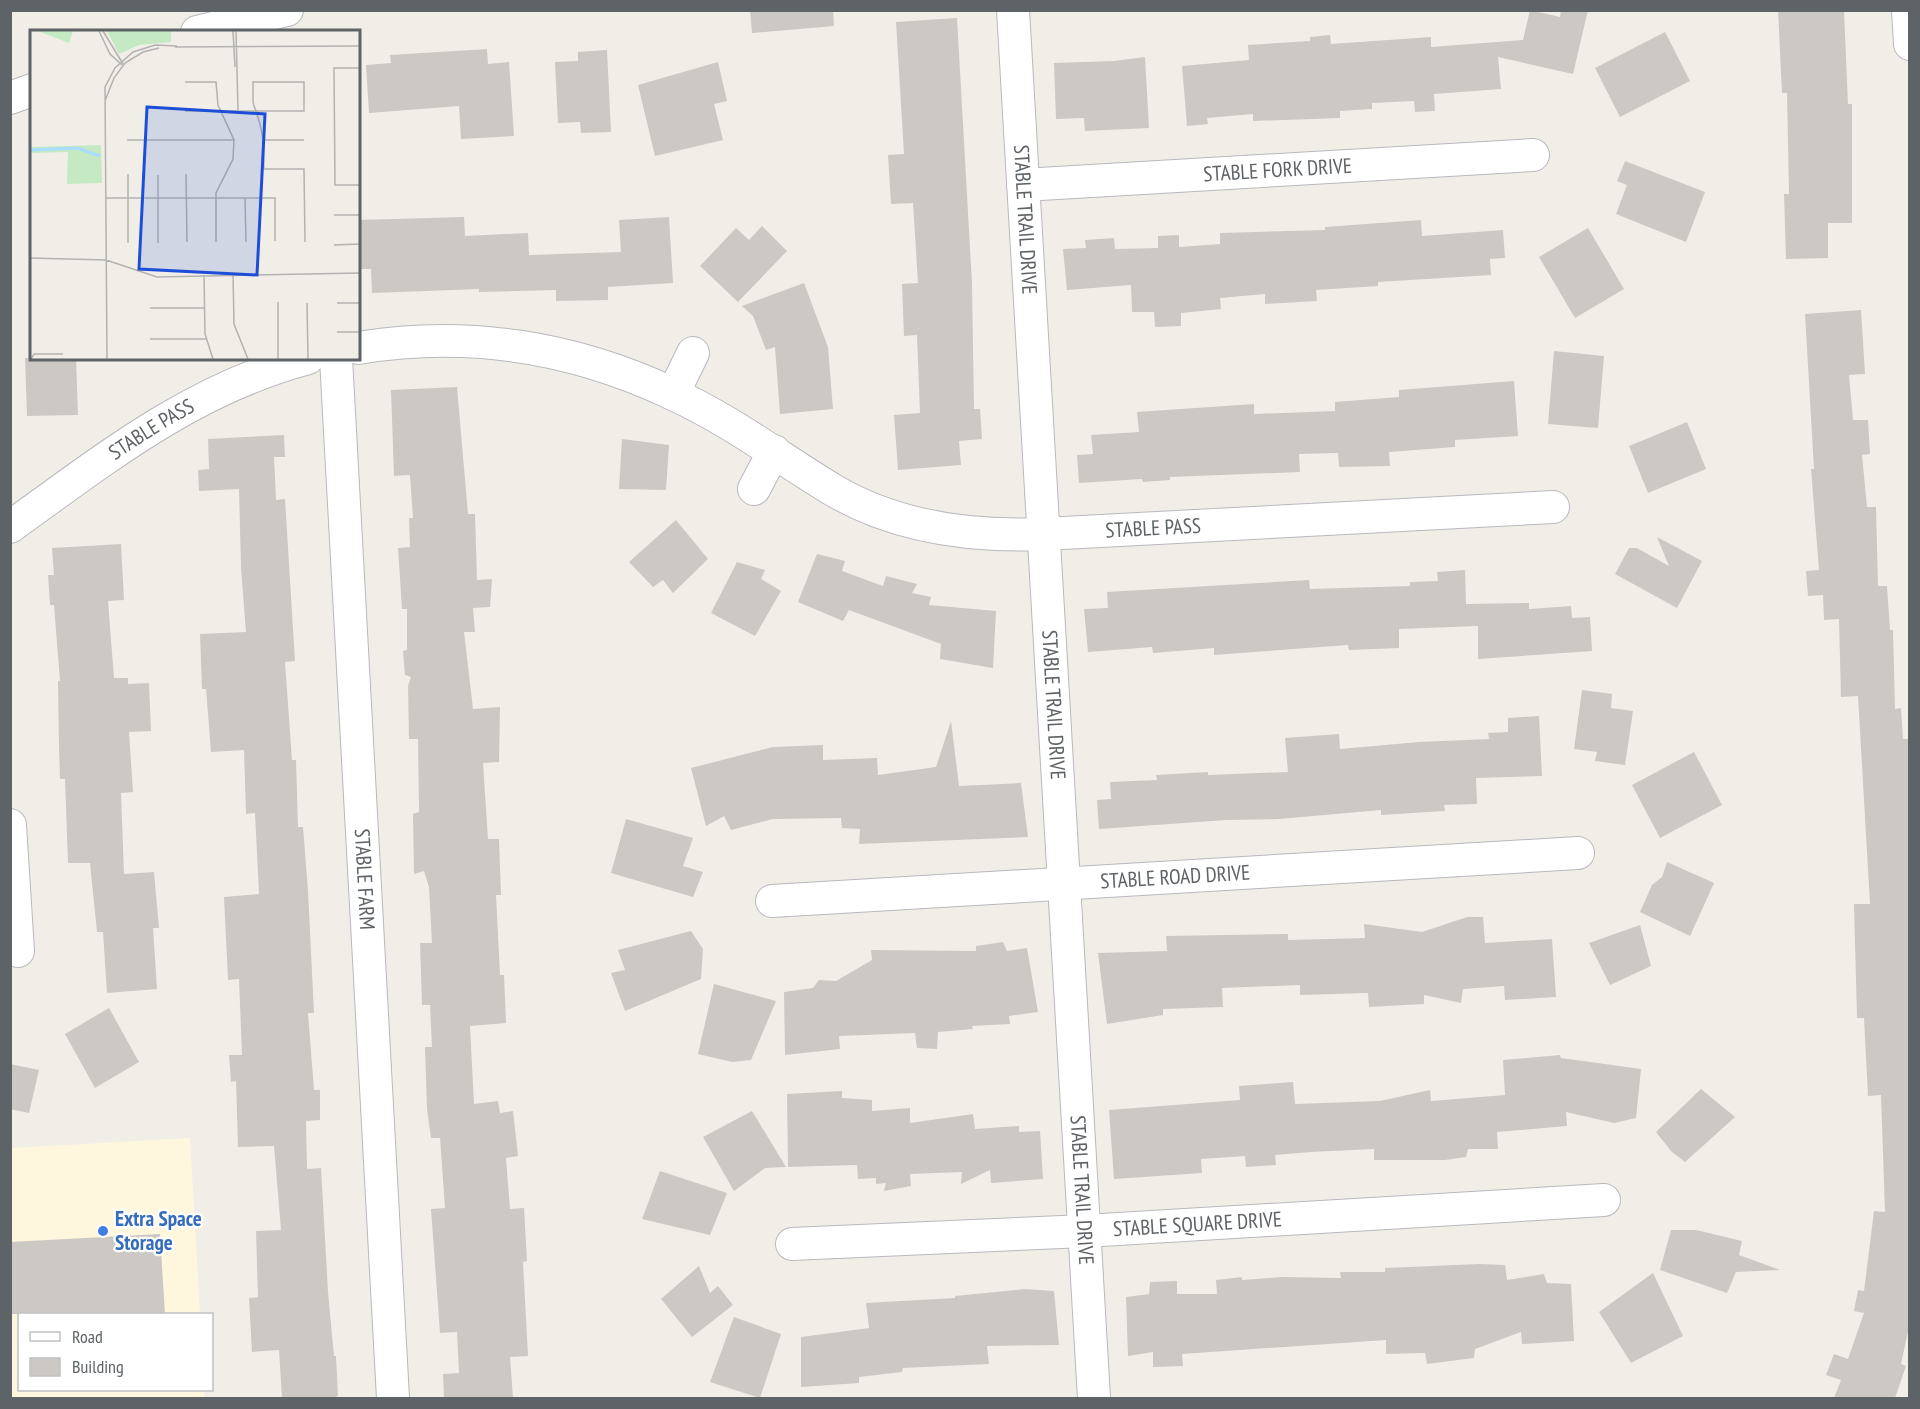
<svg xmlns="http://www.w3.org/2000/svg" width="1920" height="1409" viewBox="0 0 1920 1409" font-family="'PT Sans Narrow',sans-serif">
<style>
.commercial{fill:#fff6de}
.building{fill:#ccc9c4}
.lines{fill:none;stroke-linecap:round;stroke-linejoin:round}
.minor-casing{stroke:#b7b9bd;stroke-width:34}
.minor{stroke:#fff;stroke-width:32}
.shop-dot{fill:#3f7fe0;stroke:#fff;stroke-width:2}
.labels{text-anchor:middle;stroke-width:4.5;stroke-linejoin:round;paint-order:stroke}
.street-label{font-size:21px;fill:#5e6367;stroke:#fff}
.shop-label{font-size:21px;font-weight:bold;fill:#366cbe;stroke:#fff;text-anchor:start}
.inset-river{fill:none;stroke:#a8ddff;stroke-width:3}
.inset-road{fill:none;stroke:#b2b2b0;stroke-width:1.5}
.view{fill:#1d4ed8;fill-opacity:0.15;stroke:#1d4ed8;stroke-width:3}
.inset-edge{fill:none;stroke:#5e6367;stroke-width:3}
</style>
<rect width="100%" height="100%" fill="#f1eee7"/>
<polygon class="commercial" points="190,1138 200,1314 20,1314 20,1390 204,1390 205,1398 11,1398 11,1148"/>
<g class="building">
<polygon points="750,10 833,10 834,26 752,33"/>
<polygon points="1530,10 1560,17 1561,10 1588,10 1573,74 1498,57 1501,89 1434,94 1435,111 1415,112 1414,101 1372,103 1372,109 1340,111 1340,118 1253,121 1253,114 1207,118 1208,124 1187,126 1182,66 1249,60 1248,45 1310,41 1310,37 1330,35 1331,44 1431,37 1431,47 1523,40"/>
<polygon points="1778,10 1844,10 1848,104 1852,104 1852,223 1828,223 1828,258 1786,259 1784,194 1789,194 1787,93 1782,93"/>
<polygon points="957,18 972,283 974,409 980,409 982,439 959,441 961,465 898,470 894,415 920,413 917,335 904,336 902,284 918,283 913,203 891,204 888,155 904,154 896,22"/>
<polygon points="1665,32 1690,81 1620,117 1595,68"/>
<polygon points="487,49 488,64 509,62 514,136 461,139 459,106 369,113 366,65 391,63 390,55"/>
<polygon points="607,50 611,132 581,133 580,122 558,123 555,62 578,61 578,52"/>
<polygon points="1145,57 1149,128 1085,131 1084,118 1056,119 1054,63 1114,61"/>
<polygon points="718,62 727,101 714,104 723,140 655,156 638,85"/>
<polygon points="1625,161 1705,192 1686,242 1616,214 1627,185 1617,181"/>
<polygon points="464,217 465,236 528,233 529,255 621,252 619,220 669,217 673,283 608,287 608,300 556,301 556,290 479,292 479,289 372,293 371,269 358,269 358,220"/>
<polygon points="1421,220 1422,236 1503,230 1505,258 1490,259 1491,275 1378,282 1378,286 1316,290 1317,301 1265,304 1265,294 1220,298 1221,309 1181,313 1181,326 1155,327 1154,312 1132,312 1131,285 1067,290 1063,249 1086,248 1085,240 1114,238 1115,249 1158,248 1158,236 1179,235 1179,247 1220,244 1220,233 1325,230 1325,227"/>
<polygon points="762,226 787,251 738,302 700,266 736,228 749,240"/>
<polygon points="1588,228 1624,289 1575,318 1539,257"/>
<polygon points="804,283 828,347 833,409 780,414 775,347 766,350 753,316 742,306"/>
<polygon points="1861,310 1865,374 1849,375 1853,420 1868,420 1870,454 1862,455 1867,507 1876,507 1878,586 1887,586 1890,630 1893,630 1895,709 1901,708 1903,739 1910,739 1910,1322 1901,1364 1906,1366 1895,1398 1834,1398 1841,1380 1826,1375 1834,1354 1848,1359 1864,1313 1854,1311 1858,1290 1864,1291 1874,1211 1885,1212 1881,1095 1868,1096 1864,1018 1857,1018 1854,904 1870,904 1858,696 1841,697 1839,619 1824,620 1823,595 1808,596 1806,571 1819,570 1811,469 1814,469 1805,314"/>
<polygon points="1554,351 1604,356 1598,428 1548,424"/>
<polygon points="25,358 76,358 78,415 27,416"/>
<polygon points="1514,381 1518,436 1455,440 1455,447 1389,452 1390,466 1339,467 1338,453 1299,454 1300,472 1170,477 1170,480 1143,482 1142,479 1079,483 1077,455 1093,454 1091,435 1139,432 1137,412 1254,404 1254,414 1335,411 1335,402 1399,397 1399,390"/>
<polygon points="457,387 468,514 475,514 477,580 492,579 490,607 473,608 475,632 464,632 473,709 500,707 499,762 483,763 488,839 499,839 501,895 496,895 500,975 504,975 506,1023 470,1026 474,1104 498,1101 500,1113 513,1111 518,1156 506,1158 510,1209 524,1208 527,1261 523,1262 528,1356 510,1357 513,1398 444,1398 443,1374 459,1373 457,1332 440,1333 431,1209 445,1208 440,1138 431,1138 427,1109 425,1047 432,1047 430,1005 422,1005 420,943 432,943 429,887 424,871 414,874 413,814 419,812 418,739 409,739 408,686 411,677 405,675 403,651 407,650 407,609 402,609 398,548 410,547 409,518 413,518 410,475 394,476 391,390"/>
<polygon points="1687,422 1706,469 1648,493 1629,446"/>
<polygon points="284,435 285,457 274,457 276,500 285,499 295,661 285,662 292,760 296,760 298,827 303,827 308,891 314,1013 308,1013 314,1090 320,1090 320,1120 306,1121 307,1169 321,1168 328,1292 334,1356 336,1356 338,1396 333,1398 282,1398 279,1350 252,1352 249,1298 258,1297 256,1231 281,1230 274,1146 238,1147 236,1081 231,1082 229,1055 242,1055 239,979 228,980 224,897 259,894 255,813 246,814 244,750 211,752 206,689 202,689 200,634 246,632 241,568 239,489 199,491 198,470 209,469 208,439"/>
<polygon points="622,439 669,445 666,490 619,489"/>
<polygon points="676,520 708,559 673,593 663,580 653,587 629,562"/>
<polygon points="1657,537 1702,561 1677,608 1615,574 1629,548 1637,548 1669,566"/>
<polygon points="121,544 124,600 108,601 114,678 128,678 128,684 149,683 151,731 129,732 133,792 121,793 124,874 154,872 159,928 153,928 157,989 107,993 103,932 97,932 90,863 68,863 65,779 60,779 59,748 58,681 60,681 54,605 50,605 48,575 54,575 52,548"/>
<polygon points="817,554 845,561 842,571 883,586 886,576 917,584 912,593 931,597 929,605 996,611 993,668 940,659 941,644 849,610 843,621 798,602"/>
<polygon points="737,562 765,570 761,579 781,591 755,636 711,613"/>
<polygon points="1465,570 1466,604 1529,603 1529,609 1571,606 1572,618 1590,617 1592,651 1478,659 1478,626 1399,629 1399,648 1349,650 1348,645 1214,655 1214,648 1153,653 1152,647 1088,652 1084,609 1108,608 1107,592 1309,580 1310,589 1410,586 1410,582 1438,581 1437,572"/>
<polygon points="1582,690 1612,694 1611,708 1633,711 1625,765 1595,761 1597,752 1574,749"/>
<polygon points="1539,716 1542,776 1476,778 1477,804 1444,805 1445,811 1381,815 1381,810 1279,819 1226,820 1099,829 1097,800 1111,799 1110,782 1157,780 1156,775 1208,772 1208,775 1288,772 1285,738 1339,734 1340,749 1419,742 1489,739 1488,733 1508,732 1508,718"/>
<polygon points="951,721 959,786 1021,783 1028,837 859,844 860,829 842,828 841,818 773,819 731,830 724,816 706,826 691,768 773,747 823,745 823,760 877,758 878,775 936,767"/>
<polygon points="1694,752 1722,805 1660,838 1632,785"/>
<polygon points="626,819 693,838 683,866 703,872 693,897 611,873"/>
<polygon points="1667,862 1714,883 1690,936 1640,912 1652,885 1662,877"/>
<polygon points="1467,917 1483,917 1485,943 1552,939 1556,997 1505,1000 1504,986 1463,989 1461,1003 1424,995 1424,1004 1369,1007 1368,993 1300,995 1300,985 1222,988 1223,1007 1163,1009 1163,1015 1107,1024 1098,953 1167,951 1166,936 1288,934 1288,940 1365,938 1364,924 1422,932"/>
<polygon points="1640,925 1651,966 1610,985 1589,943"/>
<polygon points="691,931 703,949 701,979 625,1011 611,973 625,970 618,950"/>
<polygon points="1003,942 1007,951 1027,948 1038,1012 1009,1016 1010,1024 972,1026 973,1029 938,1032 937,1049 917,1048 915,1033 839,1036 840,1049 785,1055 784,992 813,988 819,980 836,981 872,960 871,950 976,951 976,946"/>
<polygon points="714,984 776,1001 751,1060 732,1062 698,1054"/>
<polygon points="109,1008 139,1062 95,1088 65,1034"/>
<polygon points="1560,1055 1561,1058 1641,1069 1636,1118 1614,1123 1566,1112 1567,1126 1497,1132 1498,1149 1468,1149 1466,1157 1445,1160 1374,1160 1374,1149 1311,1152 1275,1155 1276,1165 1246,1167 1245,1156 1201,1159 1202,1173 1114,1179 1109,1110 1240,1100 1239,1086 1293,1082 1295,1104 1380,1101 1430,1090 1431,1101 1505,1095 1503,1060"/>
<polygon points="10,1064 39,1070 29,1113 10,1109"/>
<polygon points="1701,1089 1735,1117 1685,1162 1671,1151 1656,1132"/>
<polygon points="842,1091 842,1098 872,1100 872,1111 910,1108 910,1123 973,1114 975,1129 1019,1126 1019,1132 1040,1131 1043,1179 991,1183 990,1170 961,1184 962,1172 910,1174 911,1186 884,1191 886,1183 876,1184 876,1178 858,1179 857,1165 788,1167 787,1094"/>
<polygon points="752,1111 786,1167 765,1168 734,1191 703,1137"/>
<polygon points="660,1171 727,1193 710,1235 642,1219"/>
<polygon points="1671,1230 1696,1230 1742,1241 1739,1255 1780,1270 1736,1272 1727,1293 1660,1270"/>
<polygon points="160,1234 165,1314 10,1314 10,1242"/>
<polygon points="1479,1264 1505,1265 1507,1280 1544,1274 1547,1283 1571,1284 1574,1341 1522,1344 1521,1332 1475,1349 1474,1358 1427,1364 1425,1353 1386,1354 1386,1340 1182,1354 1183,1366 1153,1367 1153,1352 1128,1356 1126,1297 1149,1294 1150,1282 1177,1281 1177,1294 1217,1294 1216,1280 1242,1277 1242,1280 1282,1277 1341,1278 1340,1272 1385,1272 1385,1268"/>
<polygon points="699,1266 710,1293 718,1286 733,1305 692,1337 661,1299"/>
<polygon points="1653,1273 1683,1336 1631,1363 1599,1312"/>
<polygon points="1025,1289 1054,1291 1059,1345 987,1346 989,1364 903,1368 902,1372 859,1377 859,1383 801,1387 801,1337 869,1328 866,1303 955,1298 955,1296"/>
<polygon points="734,1317 781,1334 760,1398 710,1382"/>
</g>
<g class="lines">
<g class="minor-casing">
<g id="minor">
<path id="s1" d="M 1013,10 L 1094,1398"/>
<polyline points="1908,10 1910,44"/>
<polyline points="197,32 287,10"/>
<polyline points="10,98 32,90"/>
<path id="s2" d="M 1023,185 L 1533,155"/>
<path id="s3" d="M 358,348 C 467,330 574,347 673,394 C 730,420 780,458 833,490 C 897,528 971,537 1044,534 L 1553,507"/>
<path id="s4" d="M 336,358 L 393,1398"/>
<polyline points="673,394 693,353"/>
<polyline points="754,489 774,451"/>
<path id="s5" d="M 10,527 C 106,458 192,389 308,358"/>
<polyline points="10,825 18,951"/>
<path id="s6" d="M 772,901 L 1578,853"/>
<path id="s7" d="M 792,1244 L 1085,1231 L 1604,1200"/>
</g>
</g>
<use href="#minor" class="minor"/>
</g>
<circle class="shop-dot" cx="103" cy="1231" r="6"/>
<g class="labels">
<g class="street-label">
<text dy="7" stroke="none"><textPath href="#s2" startOffset="255">STABLE FORK DRIVE</textPath></text>
<text dy="7" stroke="none"><textPath href="#s1" startOffset="210">STABLE TRAIL DRIVE</textPath></text>
<text dy="7" stroke="none"><textPath href="#s5" startOffset="172">STABLE PASS</textPath></text>
<text dy="7" stroke="none"><textPath href="#s3" startOffset="838">STABLE PASS</textPath></text>
<text dy="7" stroke="none"><textPath href="#s1" startOffset="696">STABLE TRAIL DRIVE</textPath></text>
<text dy="7" stroke="none"><textPath href="#s6" startOffset="404">STABLE ROAD DRIVE</textPath></text>
<text dy="7" stroke="none"><textPath href="#s4" startOffset="522">STABLE FARM</textPath></text>
<text dy="7" stroke="none"><textPath href="#s1" startOffset="1182">STABLE TRAIL DRIVE</textPath></text>
<text dy="7" stroke="none"><textPath href="#s7" startOffset="406">STABLE SQUARE DRIVE</textPath></text>
</g>
<g class="shop-label">
<text x="115" y="1226">Extra Space<tspan x="115" dy="24">Storage</tspan></text>
</g>
</g>
<g transform="translate(30 30)">
<rect width="330" height="330" fill="#f1eee7"/>
<path d="M 8,1 L 43,1 L 39,13 ZM 77,1 L 141,1 L 141,12 L 109,15 L 89,24 ZM 71,115 L 72,153 L 37,154 L 38,122 L 0,123 L 0,117 Z" fill="#c4e9c3"/>
<path class="inset-river" d="M 0,120 L 47,118 L 70,126"/>
<path class="inset-road" d="M 69,1 L 80,24 L 92,35M 73,1 L 93,34M 203,1 L 205,37M 206,1 L 208,80M 145,17 L 330,16M 330,38 L 304,38 L 305,155 L 330,155M 155,52 L 186,52 L 188,75 L 204,110 L 203,129 L 186,163 L 186,212M 75,71 L 84,48 L 95,33 L 113,22 L 129,18M 155,81 L 274,81 L 274,52 L 223,52 L 223,72 L 224,76 L 226,81 L 230,94 L 233,109 L 234,139 L 274,139 L 275,212M 97,110 L 204,110M 234,110 L 274,110M 98,144 L 98,213M 156,144 L 157,212M 128,145 L 128,213M 76,168 L 245,168 L 245,211M 215,169 L 216,212M 304,185 L 330,185M 304,215 L 330,214M 0,228 L 76,230M 76,230 L 127,247 L 330,243M 203,244 L 204,294 L 218,329M 174,245 L 175,304 L 183,329M 248,272 L 248,329M 277,273 L 278,329M 307,273 L 330,273M 120,278 L 174,278M 307,302 L 330,302M 120,309 L 176,309M 1,329 L 4,324 L 33,324M 77,329 L 75,57 L 85,38 L 103,22 L 125,15 L 147,16"/>
<path class="view" d="M 117,77 L 235,84 L 227,245 L 109,239 Z"/>
<rect width="330" height="330" class="inset-edge"/>
</g>
<rect width="1920" height="1409" fill="none" stroke="#5e6367" stroke-width="24"/>
<rect x="18" y="1313" width="195" height="78" fill="#ffffff" stroke="#bfc1c2" stroke-width="1.5"/>
<rect x="30" y="1332" width="30" height="9" fill="#ffffff" stroke="#bfc1c2" stroke-width="1.5"/>
<text x="72" y="1343" font-size="18" fill="#5e6367">Road</text>
<rect x="30" y="1358" width="30" height="18" fill="#ccc9c4" stroke="#bfc1c2" stroke-width="1.5"/>
<text x="72" y="1373" font-size="18" fill="#5e6367">Building</text>
</svg>
